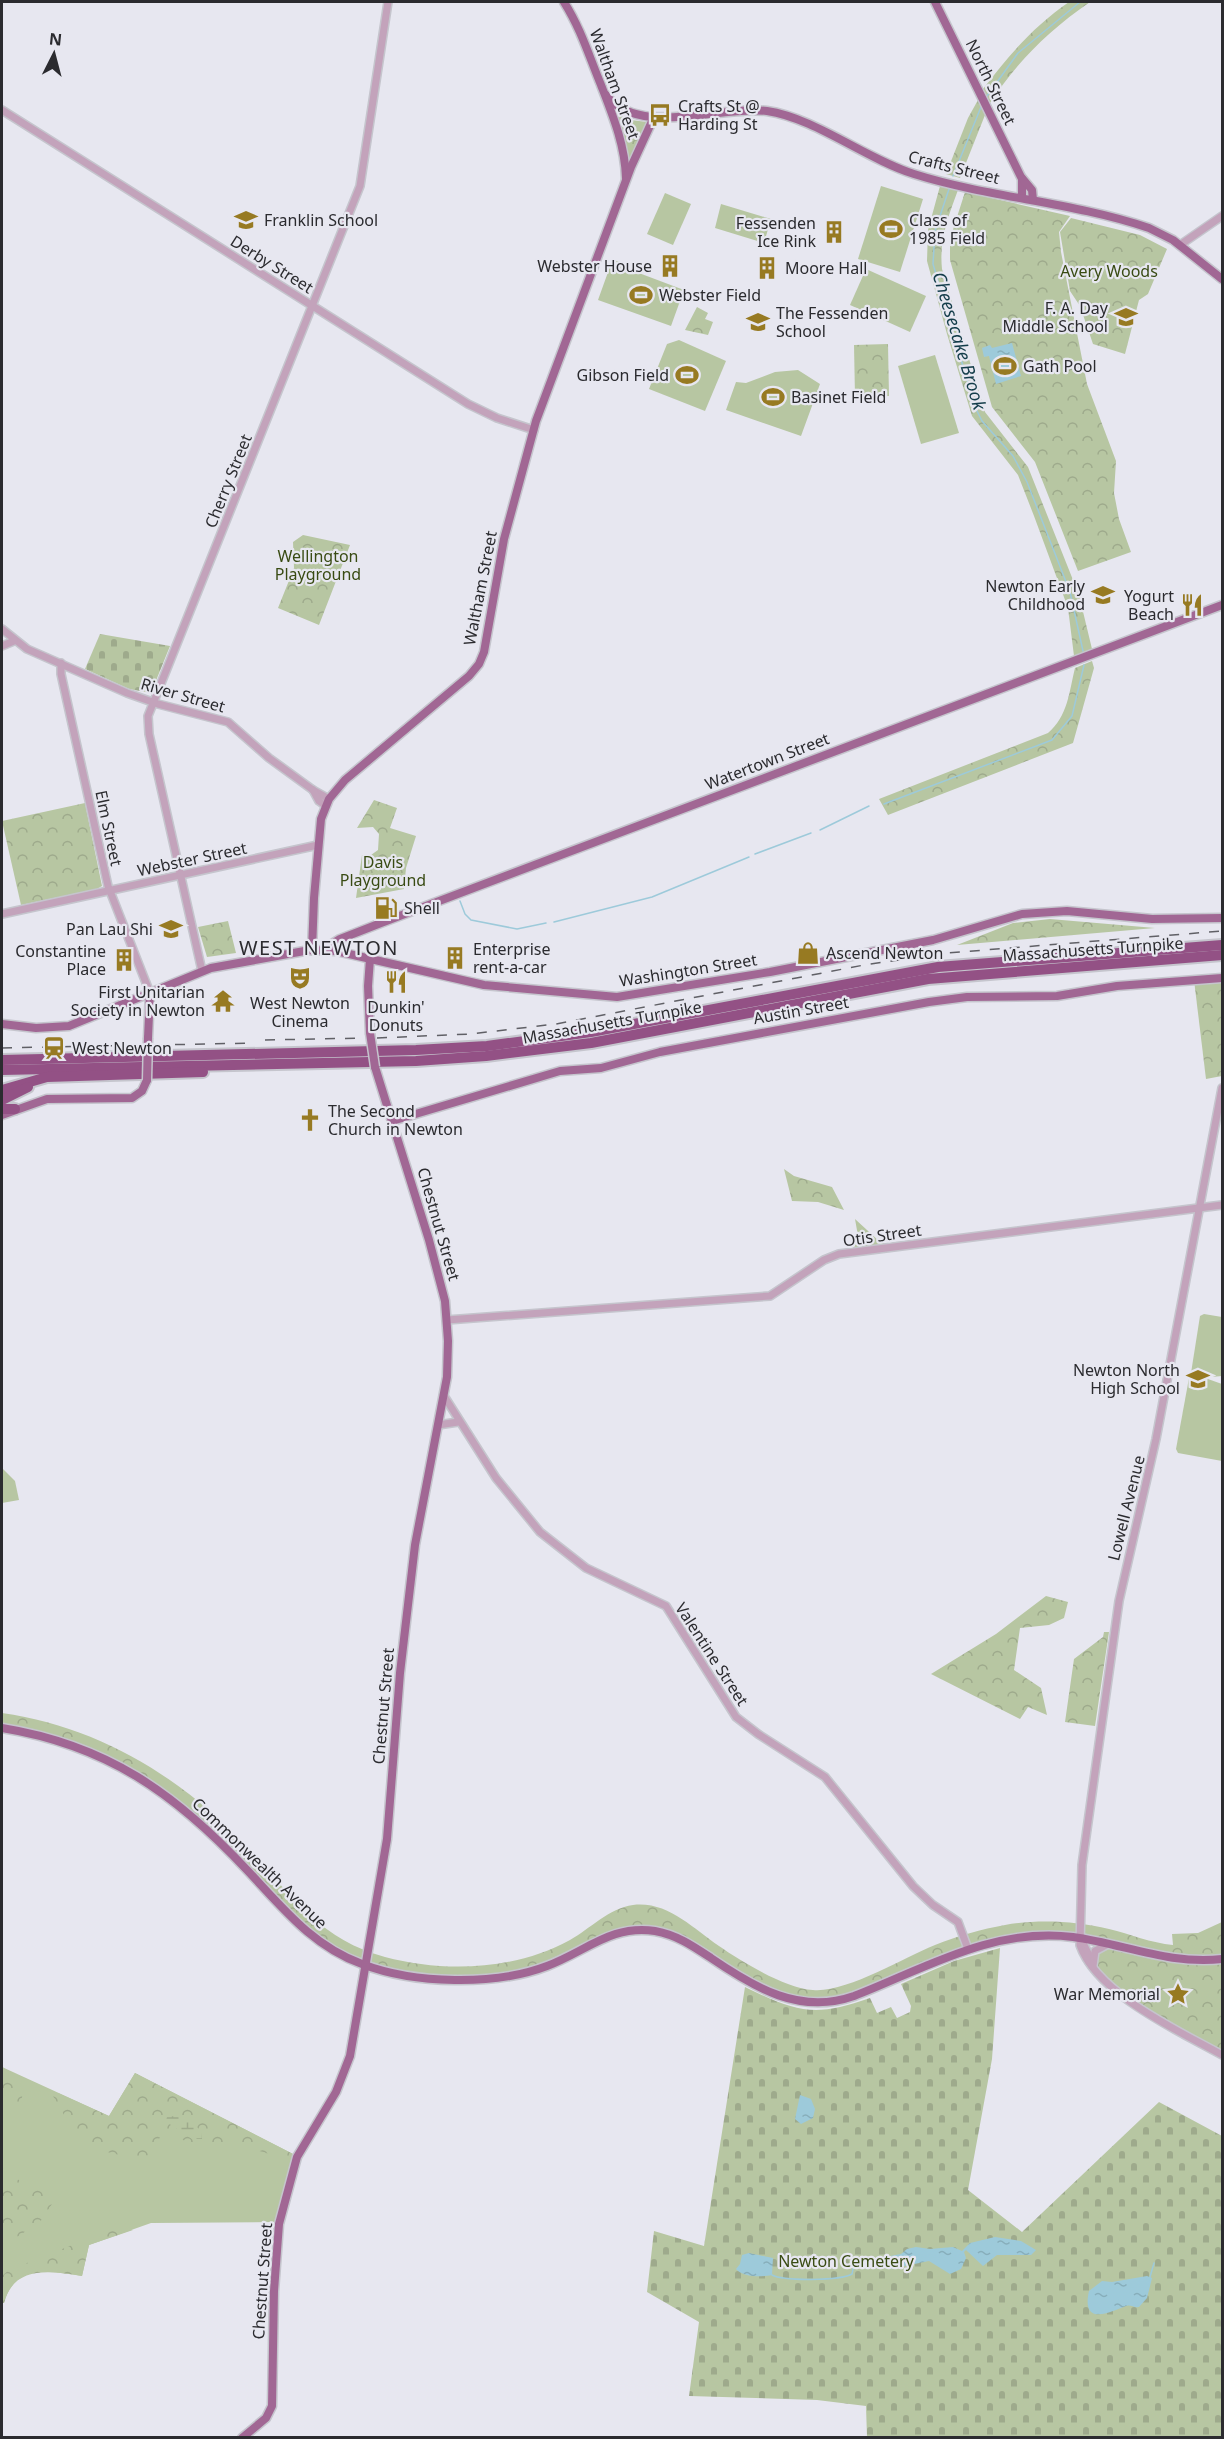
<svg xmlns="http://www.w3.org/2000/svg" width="1224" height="2439" viewBox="0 0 1224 2439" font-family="'Noto Sans',sans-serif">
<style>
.grass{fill:#b7c6a2}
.forest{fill:url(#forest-crowns)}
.wetland{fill:url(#wetland-marsh)}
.cemetery{fill:url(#cemetery-stones)}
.water{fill:url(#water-ripples)}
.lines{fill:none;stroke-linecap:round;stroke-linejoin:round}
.stream{stroke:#9dcada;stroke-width:1.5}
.minor-casing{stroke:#c5c5cd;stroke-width:10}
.major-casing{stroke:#c5c5cd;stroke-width:11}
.highway-casing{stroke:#c5c5cd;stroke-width:14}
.minor{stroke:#c3a3bb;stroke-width:7}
.major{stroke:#a16794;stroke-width:8}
.highway{stroke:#935185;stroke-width:10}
.rail{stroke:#606066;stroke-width:1.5;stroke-dasharray:10 10;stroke-linecap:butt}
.major-bridge-casing{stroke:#c5c5cd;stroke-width:11;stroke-linecap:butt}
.major-bridge{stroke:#a16794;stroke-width:8}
.labels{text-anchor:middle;stroke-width:4.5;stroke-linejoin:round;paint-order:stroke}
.street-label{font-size:16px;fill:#2b2b2f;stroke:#e7e7f0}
.poi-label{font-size:16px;fill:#2b2b2f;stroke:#e7e7f0;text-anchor:start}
.park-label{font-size:16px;fill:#394b13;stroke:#e7e7f0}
.water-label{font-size:18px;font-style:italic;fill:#143d4a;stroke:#e7e7f0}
.quarter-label{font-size:20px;letter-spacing:1.5px;fill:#2b2b2f;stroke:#e7e7f0}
</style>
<defs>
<pattern id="forest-crowns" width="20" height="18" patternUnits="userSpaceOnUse" patternTransform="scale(1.5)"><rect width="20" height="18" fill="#b7c6a2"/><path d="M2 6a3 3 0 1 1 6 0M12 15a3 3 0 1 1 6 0" fill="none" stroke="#9eaa8c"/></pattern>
<pattern id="wetland-marsh" width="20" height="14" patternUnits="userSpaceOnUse" patternTransform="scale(1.5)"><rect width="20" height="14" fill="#b7c6a2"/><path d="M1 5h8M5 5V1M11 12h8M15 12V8" fill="none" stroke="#9eaa8c"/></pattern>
<pattern id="cemetery-stones" width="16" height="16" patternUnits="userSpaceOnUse" patternTransform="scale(1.5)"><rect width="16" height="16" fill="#b7c6a2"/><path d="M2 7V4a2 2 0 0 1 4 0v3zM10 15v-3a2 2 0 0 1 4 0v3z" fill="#9eaa8c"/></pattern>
<pattern id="water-ripples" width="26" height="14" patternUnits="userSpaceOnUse" patternTransform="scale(1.5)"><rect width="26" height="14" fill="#9dcada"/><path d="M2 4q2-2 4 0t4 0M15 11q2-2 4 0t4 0" fill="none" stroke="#87aebb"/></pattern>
</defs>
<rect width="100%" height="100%" fill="#e7e7f0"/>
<g class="grass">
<polygon points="881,186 923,199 900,272 858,259"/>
<polygon points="665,193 691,204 673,245 647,234"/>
<polygon points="721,204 771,219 764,243 715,228"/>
<polygon points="612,261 622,261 623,267 684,290 671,326 598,300"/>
<polygon points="866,269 926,296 910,332 850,305"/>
<polygon points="679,340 726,361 705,411 649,389 667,344"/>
<polygon points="935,355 959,433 921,444 898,366"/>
<polygon points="798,370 820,384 801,436 726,410 736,382 746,383 775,372"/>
<polygon points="1204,1314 1222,1317 1222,1376 1211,1377 1191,1373 1200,1316"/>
<polygon points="1189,1378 1205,1378 1222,1384 1222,1461 1178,1453 1176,1449"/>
<polygon points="2,1468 15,1481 19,1500 2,1503"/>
<path d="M 2,2067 L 109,2116 L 135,2073 L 293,2154 L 275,2222 L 151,2223 L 89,2245 L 82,2276 C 49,2271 15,2263 4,2303 L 2,2302 Z"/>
</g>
<g class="forest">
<path d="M 1069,2 L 1090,2 C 1049,30 1017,62 990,103 L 983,89 C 1009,55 1034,26 1069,2 Z"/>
<polygon points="978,100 985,115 960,178 946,174 968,118"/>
<polygon points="616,113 631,120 647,122 629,160"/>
<path d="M 940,186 L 958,190 C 948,217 939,240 942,269 L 985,412 L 1028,467 L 1079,595 L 1092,649 L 1074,656 L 1068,608 L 1034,516 L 1018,475 L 972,416 L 947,334 L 927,261 L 928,230 Z"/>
<polygon points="965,192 1070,216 1059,232 1061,252 1087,384 1116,461 1114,493 1119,519 1131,552 1078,571 1035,462 992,407 950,260 950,239"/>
<polygon points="1071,218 1140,235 1167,249 1148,294 1139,300 1125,354 1093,344 1080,306 1070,291 1060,232"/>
<polygon points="697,307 708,313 705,319 713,322 708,335 685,330"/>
<polygon points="888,344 889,396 855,397 854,345"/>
<polygon points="303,535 350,545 319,625 278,608 294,568 293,542"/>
<path d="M 1092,661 L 1094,668 L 1073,743 L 888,815 L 879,799 L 1048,733 C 1068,716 1069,692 1075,668 Z"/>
<polygon points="374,800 397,808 390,828 416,836 406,868 404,889 356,898 362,855 371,855 378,850 379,834 373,827 357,828"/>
<polygon points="85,803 102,886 97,889 21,905 2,821"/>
<polygon points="1050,919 1155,928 957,945 1013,923"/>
<polygon points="228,921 236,953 207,957 198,927"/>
<polygon points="1222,978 1222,1076 1206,1079 1194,980"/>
<polygon points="784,1169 794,1176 832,1187 844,1210 818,1202 792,1201"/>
<polygon points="855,1219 879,1241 892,1247 853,1251 858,1236"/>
<polygon points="1046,1596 1068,1602 1064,1618 1049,1625 1020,1628 1014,1670 1041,1688 1047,1715 1028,1707 1020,1719 931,1674 996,1634"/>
<polygon points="1104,1632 1109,1632 1095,1726 1065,1722 1074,1659 1103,1637"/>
<path d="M 2,1713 C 101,1727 187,1780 253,1854 C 295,1900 322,1940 385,1957 C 445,1973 516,1970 570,1940 C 590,1929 609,1908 633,1905 C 668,1901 692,1928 719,1946 C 742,1962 785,1988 813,1990 C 846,1993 903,1958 935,1945 C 957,1936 982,1929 1005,1925 C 1039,1919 1075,1921 1109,1929 C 1130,1934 1151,1943 1173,1945 L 1172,1934 L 1198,1933 L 1222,1922 L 1222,2055 L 1144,2011 L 1093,1966 L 1099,1947 L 1089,1939 L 1005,1940 L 837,2002 L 776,1994 L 684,1940 L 631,1930 L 565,1958 L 489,1979 L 395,1973 L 326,1946 L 185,1810 L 109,1760 L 2,1728 Z"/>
<polygon points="2,2067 7,2070 10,2081 23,2092 21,2102 12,2106 2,2104"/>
<path d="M 135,2073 L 293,2154 L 288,2168 C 264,2141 232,2151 203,2146 C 191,2144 179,2138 167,2134 L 160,2137 L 152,2155 L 128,2157 L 86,2147 L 82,2144 L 81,2131 L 70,2125 L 53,2096 L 58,2093 L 109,2116 Z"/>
<polygon points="2,2168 30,2188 44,2191 62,2189 40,2222 3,2246"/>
<path d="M 120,2226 L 133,2230 L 89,2245 L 82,2276 C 50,2271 14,2265 4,2303 L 2,2302 L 2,2276 L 9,2270 Z"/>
</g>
<path class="wetland" d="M 175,2116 C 187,2120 202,2125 202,2139 L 192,2139 L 165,2121 L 167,2117 Z"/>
<g class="cemetery">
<polygon points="100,634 170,646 151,693 129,689 85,669"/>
<path d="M 1000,1948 L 992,2059 L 968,2190 L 1022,2232 L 1159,2102 L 1222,2136 L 1222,2437 L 867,2437 L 866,2406 L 817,2400 L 689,2396 L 699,2322 L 647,2292 L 654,2231 L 704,2246 L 745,1987 C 797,2012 814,2018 870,1998 L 877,2013 L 891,2007 L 897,2018 L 910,2012 L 911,2006 L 901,1984 L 954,1961 Z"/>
</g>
<g class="water">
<polygon points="1012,343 1021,376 996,384 989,356 984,357 982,348 990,345 992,348"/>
<polygon points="800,2095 811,2099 815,2109 813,2118 801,2124 795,2119"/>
<polygon points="995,2237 1021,2241 1036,2250 1031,2255 997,2255 983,2266 966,2250 964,2252 966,2258 961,2269 950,2274 929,2261 890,2269 884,2261 885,2257 901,2254 907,2249 916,2247 930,2249 953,2247 962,2251 970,2243"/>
<path d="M 749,2253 L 773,2258 L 772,2275 C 762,2277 744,2278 736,2269 L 740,2264 L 742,2255 Z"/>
<path d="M 1147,2276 L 1152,2278 L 1147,2298 L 1139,2307 C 1134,2308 1130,2304 1126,2306 C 1110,2312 1081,2327 1089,2291 L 1102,2281 L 1112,2282 Z"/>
</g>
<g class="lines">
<g class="stream">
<polyline points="987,96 1018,53 1080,2"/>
<polyline points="953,176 981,107"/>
<polyline points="949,189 935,231 933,264 975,407 982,421 1013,456 1027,482 1070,592 1083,651"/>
<polyline points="884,804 1052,740 1072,716 1084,665"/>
<polyline points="820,830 869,806"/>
<polyline points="755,854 811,833"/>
<polyline points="460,901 465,914 471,920 517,929 546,923"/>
<polyline points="554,922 652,897 749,857"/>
<polyline points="868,2263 878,2259 884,2261"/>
<path d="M 772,2275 C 783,2281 840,2281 852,2274 L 855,2260 L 860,2260"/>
<polyline points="1150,2277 1154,2263"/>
</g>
<g class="minor-casing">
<g id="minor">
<polyline points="2,110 468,404 497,418 534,430"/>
<polyline points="1180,245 1222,216"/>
<polyline points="2,629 27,649 127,693 158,704 228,722 269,758 313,790 329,799"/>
<polyline points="2,646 14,641"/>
<polyline points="61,663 61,674 108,886 150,993"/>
<polyline points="313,790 319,801 326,806"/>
<polyline points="2,914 318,845"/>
<polyline points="202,971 149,734 148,716 360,186 388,2"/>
<path d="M 1222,1088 L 1156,1439 L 1119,1601 L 1082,1865 L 1080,1945 C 1097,1994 1179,2031 1222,2055"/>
<polyline points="447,1320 770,1296 824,1260 839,1254 1222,1205"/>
<polyline points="444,1396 496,1478 540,1532 586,1568 666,1606 736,1717 758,1734 825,1777 913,1886 933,1905 958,1922 968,1949"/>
<polyline points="438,1425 458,1422"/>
<polyline points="1081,1939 1089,1955 1089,1962"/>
<polyline points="1093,1966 1095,1951 1108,1944"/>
</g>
</g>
<g class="major-casing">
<g id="major">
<path d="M 564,2 C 581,29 589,56 601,85 C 613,116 625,145 626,178"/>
<polyline points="935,2 1022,179 1022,198"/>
<path d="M 606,95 C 639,138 720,105 767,111 C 815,118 866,159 914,174 C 990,198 1073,202 1149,228 L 1173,240 L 1222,279"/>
<polyline points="1022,178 1032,190 1033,200"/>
<polyline points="324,949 340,939 381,923 1222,605"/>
<polyline points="312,950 314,898 321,819 329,799 345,780 469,676 479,664 484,652 504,539 536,421 631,167 654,117"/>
<polyline points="370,959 368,986 370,1033"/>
<polyline points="2,1024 36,1028 69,1026 211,968 310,950 336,951 484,985 617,997 770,972 933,940 1022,914 1067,911 1152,919 1222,918"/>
<polyline points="148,1038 150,993"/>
<polyline points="2,1115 47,1099 132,1098 142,1091 147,1080"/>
<polyline points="392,1121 560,1071 601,1068 660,1052 929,1002 967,997 1057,996 1117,986 1222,978"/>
<path d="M 2,1728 C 107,1745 175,1793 247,1870 C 282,1907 312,1946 362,1964 C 414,1984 495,1986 547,1966 C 585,1952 612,1924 655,1931 C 677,1935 693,1946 711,1958 C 755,1988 800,2015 854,1996 C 926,1968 993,1927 1073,1937 C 1124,1944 1170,1965 1222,1959"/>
<polyline points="242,2438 266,2418 272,2406 274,2291 279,2224 297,2157 336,2092 350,2056 387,1839 400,1673 415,1545 447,1377 448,1341 445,1301 429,1240 375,1067"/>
</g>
</g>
<g class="highway-casing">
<g id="highway">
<polyline points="2,1060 416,1050 487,1046 591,1032 938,967 1222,945"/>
<polyline points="2,1070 416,1061 486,1056 591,1043 928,979 1222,955"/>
<polyline points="2,1090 47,1077 203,1072"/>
<polyline points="2,1100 28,1087"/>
<polyline points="2,1109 15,1109"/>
</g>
</g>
<use href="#minor" class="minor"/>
<use href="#major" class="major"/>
<use href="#highway" class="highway"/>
<g class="rail">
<polyline points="377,1038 470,1034 556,1024 864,965 947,953 1222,931"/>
<polyline points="265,1040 364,1038"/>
<polyline points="155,1045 255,1043"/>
<polyline points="2,1048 141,1045"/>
</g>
<g class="major-bridge-casing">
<g id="major-bridge">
<polyline points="370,1033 375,1067"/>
<polyline points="147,1080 148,1038"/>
</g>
</g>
<use href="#major-bridge" class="major-bridge"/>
</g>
<defs>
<g id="bus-bare" transform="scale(1.8)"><path d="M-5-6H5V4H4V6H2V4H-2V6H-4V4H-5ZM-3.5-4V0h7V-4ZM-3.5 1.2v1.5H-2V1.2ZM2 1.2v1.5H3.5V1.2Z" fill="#977a22" stroke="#e7e7f0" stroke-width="2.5" paint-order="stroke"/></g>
<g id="school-bare" transform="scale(1.8)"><path d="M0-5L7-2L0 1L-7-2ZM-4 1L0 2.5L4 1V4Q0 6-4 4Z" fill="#977a22" stroke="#e7e7f0" stroke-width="2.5" paint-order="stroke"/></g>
<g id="stadium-bare" transform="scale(1.8)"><path d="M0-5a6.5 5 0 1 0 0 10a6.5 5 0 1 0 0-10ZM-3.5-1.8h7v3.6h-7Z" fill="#977a22" stroke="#e7e7f0" stroke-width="2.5" paint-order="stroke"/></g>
<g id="building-bare" transform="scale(1.8)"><path d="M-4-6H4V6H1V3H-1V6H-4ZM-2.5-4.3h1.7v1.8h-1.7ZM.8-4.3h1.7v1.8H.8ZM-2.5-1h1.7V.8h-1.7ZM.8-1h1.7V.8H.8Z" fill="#977a22" stroke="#e7e7f0" stroke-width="2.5" paint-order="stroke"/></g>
<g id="restaurant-bare" transform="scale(1.8)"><path d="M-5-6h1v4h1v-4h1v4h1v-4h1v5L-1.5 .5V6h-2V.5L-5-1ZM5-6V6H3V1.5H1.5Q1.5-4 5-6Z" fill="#977a22" stroke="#e7e7f0" stroke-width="2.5" paint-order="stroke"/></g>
<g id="fuel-bare" transform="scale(1.8)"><path d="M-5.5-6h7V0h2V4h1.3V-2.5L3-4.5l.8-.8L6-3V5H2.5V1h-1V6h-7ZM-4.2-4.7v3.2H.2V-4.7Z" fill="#977a22" stroke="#e7e7f0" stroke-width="2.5" paint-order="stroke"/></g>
<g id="shop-bare" transform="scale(1.8)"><path d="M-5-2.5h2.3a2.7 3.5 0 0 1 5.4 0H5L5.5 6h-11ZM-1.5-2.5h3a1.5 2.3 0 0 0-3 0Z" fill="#977a22" stroke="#e7e7f0" stroke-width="2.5" paint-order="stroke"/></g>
<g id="theatre-bare" transform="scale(1.8)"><path d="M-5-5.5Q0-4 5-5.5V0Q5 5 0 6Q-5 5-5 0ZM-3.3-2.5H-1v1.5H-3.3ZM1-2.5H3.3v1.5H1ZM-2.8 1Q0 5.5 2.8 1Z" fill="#977a22" stroke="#e7e7f0" stroke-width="2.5" paint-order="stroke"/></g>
<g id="temple-bare" transform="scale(1.8)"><path d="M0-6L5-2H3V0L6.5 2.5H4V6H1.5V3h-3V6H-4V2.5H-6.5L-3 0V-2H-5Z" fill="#977a22" stroke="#e7e7f0" stroke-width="2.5" paint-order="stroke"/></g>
<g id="station-bare" transform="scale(1.8)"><path d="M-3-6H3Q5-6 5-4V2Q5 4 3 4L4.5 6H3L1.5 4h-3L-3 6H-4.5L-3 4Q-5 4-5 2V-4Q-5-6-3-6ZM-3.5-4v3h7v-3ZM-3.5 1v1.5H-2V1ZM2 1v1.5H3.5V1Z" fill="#977a22" stroke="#e7e7f0" stroke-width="2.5" paint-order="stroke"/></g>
<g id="church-bare" transform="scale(1.8)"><path d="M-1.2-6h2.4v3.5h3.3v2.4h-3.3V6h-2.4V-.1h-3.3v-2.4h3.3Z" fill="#977a22" stroke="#e7e7f0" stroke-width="2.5" paint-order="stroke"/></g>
<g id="sight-bare" transform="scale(1.8)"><path d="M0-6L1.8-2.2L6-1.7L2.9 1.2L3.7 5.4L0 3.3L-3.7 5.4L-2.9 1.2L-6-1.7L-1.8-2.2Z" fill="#977a22" stroke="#e7e7f0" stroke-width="2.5" paint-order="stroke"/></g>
</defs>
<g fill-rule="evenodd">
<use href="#bus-bare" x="660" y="115"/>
<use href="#school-bare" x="246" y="220"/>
<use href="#stadium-bare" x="891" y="229"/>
<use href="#building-bare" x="834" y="232"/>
<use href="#building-bare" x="670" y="266"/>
<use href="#building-bare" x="767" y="268"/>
<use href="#stadium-bare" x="641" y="295"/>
<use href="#school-bare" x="1126" y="317"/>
<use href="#school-bare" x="758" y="322"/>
<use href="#stadium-bare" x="1005" y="366"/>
<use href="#stadium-bare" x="687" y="375"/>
<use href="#stadium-bare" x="773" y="397"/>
<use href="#school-bare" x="1103" y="595"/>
<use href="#restaurant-bare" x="1192" y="605"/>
<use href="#fuel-bare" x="386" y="908"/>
<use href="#school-bare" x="171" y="929"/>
<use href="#shop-bare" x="808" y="953"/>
<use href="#building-bare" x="455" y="958"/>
<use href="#building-bare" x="124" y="960"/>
<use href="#theatre-bare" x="300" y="978"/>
<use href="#restaurant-bare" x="396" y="982"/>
<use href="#temple-bare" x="223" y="1001"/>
<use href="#station-bare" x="54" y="1048"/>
<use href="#church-bare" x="310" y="1120"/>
<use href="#school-bare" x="1198" y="1379"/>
<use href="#sight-bare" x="1178" y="1994"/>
</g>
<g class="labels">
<g class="street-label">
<text transform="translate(991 82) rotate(64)" y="6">North Street</text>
<text transform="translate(615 84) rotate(70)" y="6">Waltham Street</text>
<text transform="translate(954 167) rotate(14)" y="6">Crafts Street</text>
<text transform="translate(272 264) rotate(32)" y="6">Derby Street</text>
<text transform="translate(228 481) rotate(-68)" y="6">Cherry Street</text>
<text transform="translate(480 588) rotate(-79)" y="6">Waltham Street</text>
<text transform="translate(183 695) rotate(16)" y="6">River Street</text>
<text transform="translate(767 761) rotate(-21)" y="6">Watertown Street</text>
<text transform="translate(109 828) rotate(78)" y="6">Elm Street</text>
<text transform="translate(192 859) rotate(-12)" y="6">Webster Street</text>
<text transform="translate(1093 949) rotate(-4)" y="6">Massachusetts Turnpike</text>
<text transform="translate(688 970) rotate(-9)" y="6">Washington Street</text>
<text transform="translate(801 1010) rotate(-10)" y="6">Austin Street</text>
<text transform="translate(612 1022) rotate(-10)" y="6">Massachusetts Turnpike</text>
<text transform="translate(439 1224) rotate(74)" y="6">Chestnut Street</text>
<text transform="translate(882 1235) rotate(-8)" y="6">Otis Street</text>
<text transform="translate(1126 1508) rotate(-76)" y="6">Lowell Avenue</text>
<text transform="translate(712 1654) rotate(57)" y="6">Valentine Street</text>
<text transform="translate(383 1706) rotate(-85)" y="6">Chestnut Street</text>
<text transform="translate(260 1863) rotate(44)" y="6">Commonwealth Avenue</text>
<text transform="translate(262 2281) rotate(-86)" y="6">Chestnut Street</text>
</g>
<g class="poi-label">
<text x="678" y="112">Crafts St @<tspan x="678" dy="18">Harding St</tspan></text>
<text x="264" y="226">Franklin School</text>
<text x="909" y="226">Class of<tspan x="909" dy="18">1985 Field</tspan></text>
<text x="816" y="229" text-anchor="end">Fessenden<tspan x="816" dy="18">Ice Rink</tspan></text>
<text x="652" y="272" text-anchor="end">Webster House</text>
<text x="785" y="274">Moore Hall</text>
<text x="659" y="301">Webster Field</text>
<text x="1108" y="314" text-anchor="end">F. A. Day<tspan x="1108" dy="18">Middle School</tspan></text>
<text x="776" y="319">The Fessenden<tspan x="776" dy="18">School</tspan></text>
<text x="1023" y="372">Gath Pool</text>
<text x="669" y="381" text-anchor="end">Gibson Field</text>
<text x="791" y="403">Basinet Field</text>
<text x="1085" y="592" text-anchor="end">Newton Early<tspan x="1085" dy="18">Childhood</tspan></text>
<text x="1174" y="602" text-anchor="end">Yogurt<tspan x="1174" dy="18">Beach</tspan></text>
<text x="404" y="914">Shell</text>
<text x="153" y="935" text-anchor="end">Pan Lau Shi</text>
<text x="473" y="955">Enterprise<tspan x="473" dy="18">rent-a-car</tspan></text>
<text x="106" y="957" text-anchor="end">Constantine<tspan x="106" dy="18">Place</tspan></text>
<text x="826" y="959">Ascend Newton</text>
<text x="205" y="998" text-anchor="end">First Unitarian<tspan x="205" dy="18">Society in Newton</tspan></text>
<text x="300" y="1009" text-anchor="middle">West Newton<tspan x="300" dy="18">Cinema</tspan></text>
<text x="396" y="1013" text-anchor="middle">Dunkin'<tspan x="396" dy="18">Donuts</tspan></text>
<text x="72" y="1054">West Newton</text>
<text x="328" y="1117">The Second<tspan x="328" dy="18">Church in Newton</tspan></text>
<text x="1180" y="1376" text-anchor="end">Newton North<tspan x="1180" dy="18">High School</tspan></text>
<text x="1160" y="2000" text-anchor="end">War Memorial</text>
</g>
<g class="park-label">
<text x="1109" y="277">Avery Woods</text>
<text x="318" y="562">Wellington<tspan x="318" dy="18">Playground</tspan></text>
<text x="383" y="868">Davis<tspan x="383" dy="18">Playground</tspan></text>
<text x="846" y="2267">Newton Cemetery</text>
</g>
<g class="water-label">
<text transform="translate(959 341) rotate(73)" y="6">Cheesecake Brook</text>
</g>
<g class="quarter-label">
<text x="319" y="955">WEST NEWTON</text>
</g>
</g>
<rect width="1224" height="2439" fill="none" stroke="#2b2b2f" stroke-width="6"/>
<g transform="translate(54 54) rotate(6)" stroke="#e7e7f0" stroke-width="4.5" paint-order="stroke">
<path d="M0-4.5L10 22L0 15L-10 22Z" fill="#2b2b2f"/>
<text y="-9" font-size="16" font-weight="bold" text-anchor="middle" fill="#2b2b2f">N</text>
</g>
</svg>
